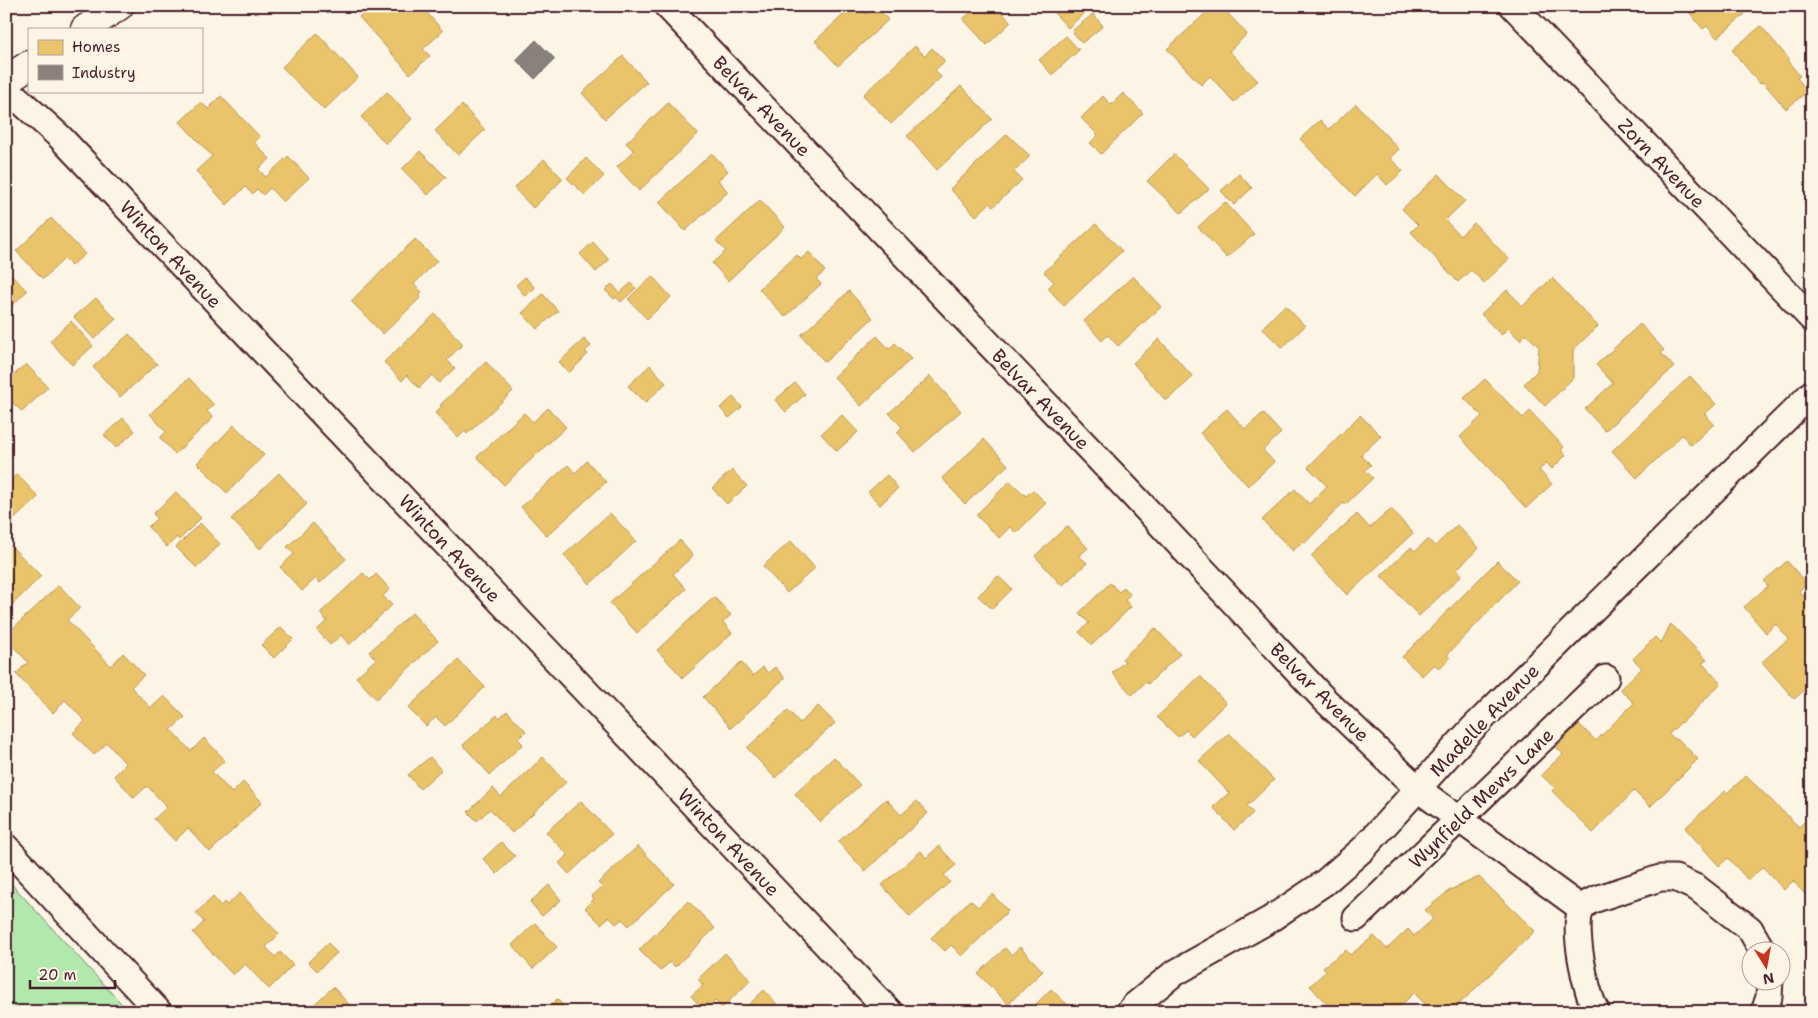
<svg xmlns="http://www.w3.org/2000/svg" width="1818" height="1018" viewBox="0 0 1818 1018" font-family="'Shantell Sans',sans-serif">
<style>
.green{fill:#b1e8ab;stroke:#7e846b}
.homes{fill:#e9c46a;stroke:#b99257}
.industry{fill:#8a817c;stroke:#776464}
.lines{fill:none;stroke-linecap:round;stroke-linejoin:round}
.street-casing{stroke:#4a1f2b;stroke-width:29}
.primary-casing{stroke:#4a1f2b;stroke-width:31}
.street{stroke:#fcf5e5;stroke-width:25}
.primary{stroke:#fcf5e5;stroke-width:28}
.labels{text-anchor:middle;stroke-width:5;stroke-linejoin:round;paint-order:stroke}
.street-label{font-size:19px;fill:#4a1f2b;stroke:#fcf5e5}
</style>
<rect width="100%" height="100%" fill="#fcf5e5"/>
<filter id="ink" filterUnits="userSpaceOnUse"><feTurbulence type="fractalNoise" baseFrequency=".02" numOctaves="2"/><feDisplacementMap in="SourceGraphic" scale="10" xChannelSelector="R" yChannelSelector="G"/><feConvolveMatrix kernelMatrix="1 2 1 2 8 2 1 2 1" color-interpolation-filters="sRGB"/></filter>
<g filter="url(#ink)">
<polygon class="green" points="6,878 129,1012 6,1012"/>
<g class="homes">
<polygon points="371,6 421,6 443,31 423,49 430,56 410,74 359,17"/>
<polygon points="853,6 860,6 866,14 876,6 888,20 838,66 815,41"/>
<polygon points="978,6 996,6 1011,22 987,45 963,19"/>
<polygon points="1048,6 1101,6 1095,12 1091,7 1068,28"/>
<polygon points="1684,6 1739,6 1745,14 1717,38 1707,26 1703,29"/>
<polygon points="1222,7 1247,34 1229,51 1258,81 1234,102 1210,76 1201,85 1167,49 1210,9 1215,14"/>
<polygon points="1093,14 1103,26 1082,43 1072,31"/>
<polygon points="1761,26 1789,59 1787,60 1800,76 1797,78 1808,91 1786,109 1763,82 1760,84 1732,50"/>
<polygon points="317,33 358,77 324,110 282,67"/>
<polygon points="1066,36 1079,50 1052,75 1039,60"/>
<polygon points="915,46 925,56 932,48 945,61 935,70 941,77 891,124 863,95"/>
<polygon points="623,56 647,82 605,119 582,93"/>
<polygon points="961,86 992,119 937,170 907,136"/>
<polygon points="387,92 412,119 386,144 361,117"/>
<polygon points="1123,93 1143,113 1101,154 1090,143 1098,135 1081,118 1103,96 1111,105"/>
<polygon points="221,96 260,137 254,142 270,159 258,169 266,177 288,156 309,178 283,202 270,188 263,195 257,189 252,194 245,187 227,205 196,171 212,156 180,122 201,102 208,109"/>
<polygon points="668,103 698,134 639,191 617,167 634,151 626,143"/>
<polygon points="1356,104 1399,149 1390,158 1403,171 1387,185 1377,174 1355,196 1300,139 1320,120 1329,129"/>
<polygon points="462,105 485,130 458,155 435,131"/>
<polygon points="1007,134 1030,156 1014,172 1022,180 993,207 990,203 976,216 950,189"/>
<polygon points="420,151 446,177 428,195 402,169"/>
<polygon points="712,153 728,171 718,180 728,192 685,231 659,202"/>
<polygon points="1174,154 1209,189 1181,213 1147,181"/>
<polygon points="586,158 604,176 585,195 567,178"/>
<polygon points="544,159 563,179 533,208 514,188"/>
<polygon points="1239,174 1252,188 1234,205 1221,191"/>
<polygon points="1439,174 1465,201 1445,220 1460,236 1474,223 1509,259 1484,283 1471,270 1458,282 1411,232 1418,225 1402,209"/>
<polygon points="760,200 785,227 728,281 712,263 726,251 716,241"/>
<polygon points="1225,202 1254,234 1227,258 1198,227"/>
<polygon points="51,218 85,254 71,266 64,259 43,279 16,251"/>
<polygon points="1096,224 1122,251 1064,306 1048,288 1054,282 1044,272"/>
<polygon points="415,239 437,261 414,284 422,292 419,295 421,297 383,334 351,301"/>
<polygon points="593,242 609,260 596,272 580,254"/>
<polygon points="809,252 825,271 816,279 821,284 785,317 759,289 797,255 801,259"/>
<polygon points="6,269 27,291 6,311"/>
<polygon points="652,276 671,297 647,319 628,299"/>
<polygon points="1133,276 1161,307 1118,346 1108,335 1102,341 1084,321"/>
<polygon points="525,277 535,288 525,296 516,285"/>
<polygon points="1552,278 1598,326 1573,350 1573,378 1545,406 1524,384 1537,371 1539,347 1526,334 1520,340 1508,328 1501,335 1481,314 1507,290 1523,306"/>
<polygon points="631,283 636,288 621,302 616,297 614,299 605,290 612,284 620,293"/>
<polygon points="849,291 873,318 825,362 801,335"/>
<polygon points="543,294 558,311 537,329 522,313"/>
<polygon points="96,298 116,319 94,339 74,317"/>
<polygon points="1285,305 1305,326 1282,348 1262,328"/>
<polygon points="435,314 463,344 447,360 455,368 439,383 432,375 419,388 407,375 402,381 384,362"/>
<polygon points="71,321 93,346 72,365 50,341"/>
<polygon points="1640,324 1664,350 1661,353 1674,367 1605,431 1585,409 1613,383 1596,365"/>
<polygon points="129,334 157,364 120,397 93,367"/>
<polygon points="877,336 889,349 895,343 911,359 861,406 834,377"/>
<polygon points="584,339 591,346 585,351 588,354 569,373 559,362"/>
<polygon points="1159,339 1193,377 1166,401 1133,363"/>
<polygon points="486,362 513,391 467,434 465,431 458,438 435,413 442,406 440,405"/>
<polygon points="26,364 48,387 22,412 6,396 6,382"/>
<polygon points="650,365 666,383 645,403 628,386"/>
<polygon points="930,376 961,411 915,452 897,432 902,427 889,413"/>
<polygon points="1690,376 1716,404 1705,414 1714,424 1691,445 1682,435 1637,478 1612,451"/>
<polygon points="189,378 214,405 207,411 213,418 175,454 160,438 166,432 150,414"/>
<polygon points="1485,379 1523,418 1530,411 1564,447 1561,450 1566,455 1552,469 1547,463 1539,470 1552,484 1526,508 1460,437 1482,416 1464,398"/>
<polygon points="795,383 805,394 786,412 775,400"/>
<polygon points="733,397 742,407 729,418 720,408"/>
<polygon points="548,408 566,427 504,485 477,457 524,413 533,422"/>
<polygon points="1227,409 1245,429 1263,413 1281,433 1263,450 1274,462 1248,486 1200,433"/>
<polygon points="842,415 858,432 837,451 821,434"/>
<polygon points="1360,415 1381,436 1361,455 1371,465 1365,470 1373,478 1345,505 1343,503 1305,543 1303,541 1293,551 1262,520 1295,489 1309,504 1327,486 1308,467"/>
<polygon points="123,418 135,431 116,448 104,435"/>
<polygon points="234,425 264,455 227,493 197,463"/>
<polygon points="984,439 1008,465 965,504 942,478"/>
<polygon points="587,461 606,482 547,536 521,507 568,465 575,473"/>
<polygon points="732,470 747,486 727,504 712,488"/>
<polygon points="279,473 307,504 260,549 231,519"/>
<polygon points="17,474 38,497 9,524 6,522 6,484"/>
<polygon points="887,475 898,488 880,505 868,492"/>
<polygon points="1010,481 1026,496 1033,490 1046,503 1016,533 1010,527 999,538 976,515"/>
<polygon points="176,492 201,518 179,540 177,537 167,547 148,527 157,518 153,514"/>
<polygon points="1391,509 1413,533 1347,595 1311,556 1357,514 1370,528"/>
<polygon points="610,513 636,541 590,584 564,555"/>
<polygon points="200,523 220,544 197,568 176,547"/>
<polygon points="313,523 346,559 320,583 316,578 302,591 280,567 294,554 287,547"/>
<polygon points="1457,525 1479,548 1457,569 1462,575 1419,616 1381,576 1411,547 1415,551 1428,539 1435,546"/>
<polygon points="1067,526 1088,548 1079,556 1087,563 1062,586 1035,556"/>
<polygon points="680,540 693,556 673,574 686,589 637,633 610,603"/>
<polygon points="791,541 815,568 787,593 763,566"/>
<polygon points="10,545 41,576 6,611 6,548"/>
<polygon points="1497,561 1518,581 1447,655 1450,658 1440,669 1434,664 1422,676 1402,657"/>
<polygon points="1787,561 1807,584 1799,591 1812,604 1812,684 1794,699 1762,662 1788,639 1776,624 1766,633 1744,607 1768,586 1764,581"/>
<polygon points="363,573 370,580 376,574 390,589 383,596 392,605 349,645 341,635 330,645 317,630 327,621 320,613"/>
<polygon points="998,576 1012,589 992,609 978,596"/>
<polygon points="1110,583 1119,592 1124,587 1130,594 1125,600 1131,607 1092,645 1079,632 1089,623 1079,613"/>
<polygon points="59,585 80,608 67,620 111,666 123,653 144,675 131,687 151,708 164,696 185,717 171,730 191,751 204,738 225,760 212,772 232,793 243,782 262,802 210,852 188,828 175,841 154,819 167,807 147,786 134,798 114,776 126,764 107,743 94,755 73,733 85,721 65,700 53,713 16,674 28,662 6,639 6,635"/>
<polygon points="714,597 731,615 723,622 732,633 683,678 657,650"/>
<polygon points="412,613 438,641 376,699 356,677 376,659 369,652"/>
<polygon points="1671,624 1707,660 1702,663 1721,683 1682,723 1681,722 1669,734 1676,740 1678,739 1698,759 1650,807 1634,791 1593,833 1552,791 1555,788 1541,775 1563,754 1556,747 1579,724 1596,741 1634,703 1620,689 1642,668 1633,659 1655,637 1661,643"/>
<polygon points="281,627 293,639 274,658 261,645"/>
<polygon points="1155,628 1180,654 1148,684 1146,682 1132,695 1112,673 1125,661 1122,659"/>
<polygon points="458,660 485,687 445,726 436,717 426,726 408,708"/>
<polygon points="741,662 753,676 763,667 768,673 775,667 785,678 731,728 703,697"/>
<polygon points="1200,676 1226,703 1192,736 1186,730 1178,737 1157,717"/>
<polygon points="818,706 835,723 775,778 747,748 788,710 800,723"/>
<polygon points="507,711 526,731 518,739 523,744 490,775 463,745 497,715 499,718"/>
<polygon points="1229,733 1274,780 1247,806 1253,813 1234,830 1213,807 1229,793 1199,761"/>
<polygon points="430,757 441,770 420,789 408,775"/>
<polygon points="543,757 566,782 512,833 490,809 477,821 468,812 493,788 501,797"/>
<polygon points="834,757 860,785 820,822 795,794"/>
<polygon points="1746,776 1799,827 1812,814 1812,902 1793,881 1784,890 1763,867 1748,880 1728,858 1719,866 1685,828 1725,791 1727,793"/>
<polygon points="886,799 901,815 917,801 928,813 865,871 838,842"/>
<polygon points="581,801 612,834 569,874 559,863 568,855 546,832"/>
<polygon points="501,842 515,856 497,874 483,859"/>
<polygon points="638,846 674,884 629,926 622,919 616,924 609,917 601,924 585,908 594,899 592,896 602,887 598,883"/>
<polygon points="939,846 956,865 944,875 950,882 910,917 882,885 921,851 926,858"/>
<polygon points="1479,877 1535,931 1451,1012 1433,1012 1414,993 1394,1012 1334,1012 1310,986 1326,971 1323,967 1346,950 1350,955 1374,936 1387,949 1408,929 1414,936 1433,919 1425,910 1450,890"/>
<polygon points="549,885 561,900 542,916 530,902"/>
<polygon points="240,893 279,934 266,947 275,957 280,952 293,965 269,989 245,964 233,975 193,933 204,922 196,913 213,897 221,906 224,902 227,905"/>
<polygon points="992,894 1008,911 962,956 951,945 945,951 931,938 970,900 978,907"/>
<polygon points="688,901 715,928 675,967 670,962 660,971 639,950"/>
<polygon points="535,923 557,947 533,969 512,945"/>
<polygon points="328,943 337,953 317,971 308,962"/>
<polygon points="1020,947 1043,971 1008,1004 978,974 1005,948 1011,955"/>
<polygon points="725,953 751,980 722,1008 715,1001 705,1011 691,996 703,985 698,979"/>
<polygon points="333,987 356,1012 306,1012"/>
<polygon points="1051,989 1075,1012 1028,1012"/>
<polygon points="764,990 784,1012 741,1012"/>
<polygon points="557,999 569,1012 543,1012"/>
<polygon points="641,1005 647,1012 634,1012"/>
</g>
<polygon class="industry" points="536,40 555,59 535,79 516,60"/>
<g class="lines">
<g class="street-casing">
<g id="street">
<polyline points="667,6 1132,494 1324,699 1418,789 1582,909"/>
<polyline points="1513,6 1812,319"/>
<polyline points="6,88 60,137 890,1012"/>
<polyline points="6,847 159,1012"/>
<polyline points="1356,918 1606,678"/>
<polyline points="1129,1012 1135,1005 1173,974 1269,920 1324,883 1363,849 1472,729 1812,393"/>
<path d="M 1597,1012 C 1586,996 1571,924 1582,908 C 1586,903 1593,900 1599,898 L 1660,878 L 1675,878 L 1697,888 L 1750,929 L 1762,950"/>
<polyline points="1764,1012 1769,997 1770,980"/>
</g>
</g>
<g class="primary-casing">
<g id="primary">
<polyline points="85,29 119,6"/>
<polyline points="6,80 29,65"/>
</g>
</g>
<use href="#street" class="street"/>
<use href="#primary" class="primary"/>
</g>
</g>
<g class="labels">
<g class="street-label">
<text transform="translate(762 106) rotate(46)" y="7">Belvar Avenue</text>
<text transform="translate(1662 163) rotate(46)" y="7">Zorn Avenue</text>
<text transform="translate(171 254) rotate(47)" y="7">Winton Avenue</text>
<text transform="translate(1041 399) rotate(46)" y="7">Belvar Avenue</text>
<text transform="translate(450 548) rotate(47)" y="7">Winton Avenue</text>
<text transform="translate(1320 692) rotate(45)" y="7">Belvar Avenue</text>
<text transform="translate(1484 720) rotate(-46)" y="7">Madelle Avenue</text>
<text transform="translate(1481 798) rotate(-44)" y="7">Wynfield Mews Lane</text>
<text transform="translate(729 842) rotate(47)" y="7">Winton Avenue</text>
</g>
</g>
<rect width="1818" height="1018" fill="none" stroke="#fcf5e5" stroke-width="25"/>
<rect x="12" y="12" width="1793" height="993" fill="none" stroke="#4a1f2b" stroke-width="2" filter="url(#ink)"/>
<rect x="28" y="28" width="175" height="65" fill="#fcf5e5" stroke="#b59f9b"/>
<rect x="38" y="40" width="25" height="15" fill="#e9c46a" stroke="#b59f9b"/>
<text x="72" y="52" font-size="15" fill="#4a1f2b">Homes</text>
<rect x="38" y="65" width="25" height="15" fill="#8a817c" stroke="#b59f9b"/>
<text x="72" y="78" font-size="15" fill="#4a1f2b">Industry</text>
<g transform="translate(1766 966) rotate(169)"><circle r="24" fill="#fcf5e5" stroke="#b59f9b"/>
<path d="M0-4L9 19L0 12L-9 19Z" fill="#c8321e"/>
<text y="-8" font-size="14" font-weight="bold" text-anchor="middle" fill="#4a1f2b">N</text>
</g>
<path d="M30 980v8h85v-8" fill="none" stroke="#4a1f2b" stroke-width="2.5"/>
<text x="38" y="980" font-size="15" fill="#4a1f2b" stroke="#fcf5e5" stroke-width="4" paint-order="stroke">20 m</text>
</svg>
